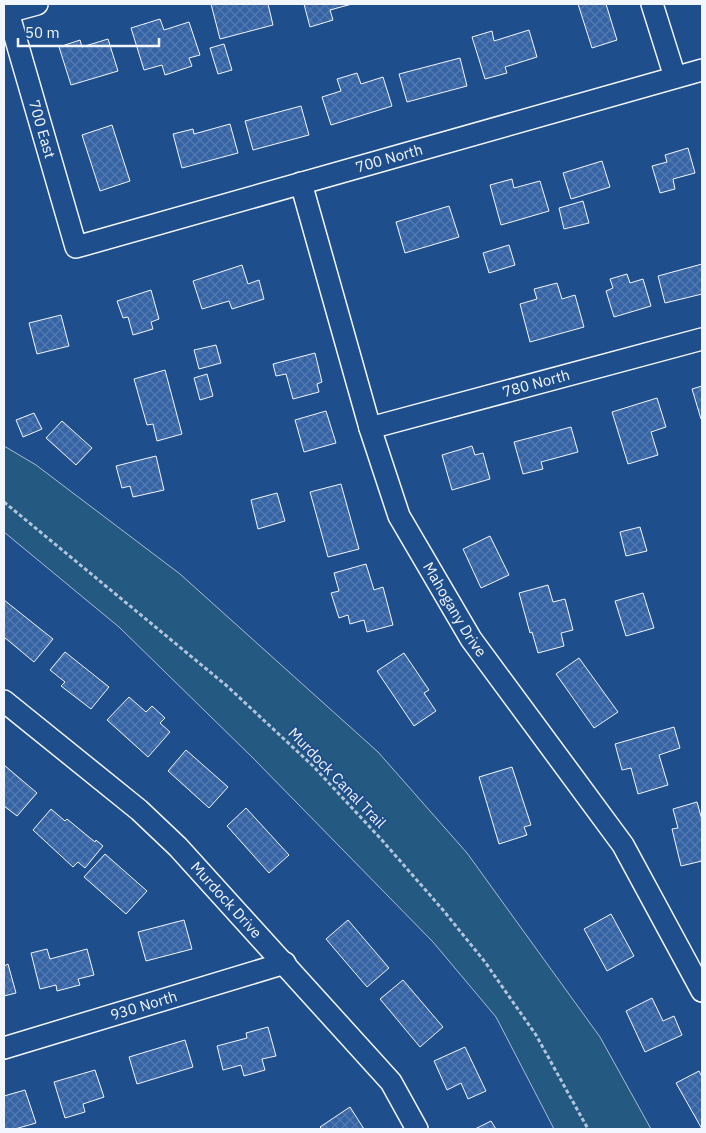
<svg xmlns="http://www.w3.org/2000/svg" width="706" height="1133" viewBox="0 0 706 1133" font-family="'IBM Plex Sans',sans-serif">
<style>
.green{fill:#245a82;stroke:#a8bbd7}
.building{fill:url(#building-cross-hatch);stroke:#f2f6ff}
.lines{fill:none;stroke-linecap:round;stroke-linejoin:round}
.minor-casing{stroke:#f2f6ff;stroke-width:24}
.path{stroke:#b3c4dc;stroke-width:3;stroke-dasharray:4 2.5;stroke-linecap:butt}
.minor{stroke:#1f4e8c;stroke-width:21}
.labels{text-anchor:middle;stroke-width:4;stroke-linejoin:round;paint-order:stroke}
.street-label{font-size:15px;fill:#f2f6ff;stroke:#1f4e8c}
</style>
<defs>
<pattern id="building-cross-hatch" width="8" height="8" patternUnits="userSpaceOnUse" patternTransform="scale(1.25)"><rect width="8" height="8" fill="#3563a3"/><path d="M0 0l8 8M0 8l8-8" fill="none" stroke="#537ab1"/></pattern>
</defs>
<rect width="100%" height="100%" fill="#1f4e8c"/>
<polygon class="green" points="4,446 36,465 180,574 378,752 467,853 600,1037 651,1129 554,1129 496,1017 433,942 253,758 119,627 4,532"/>
<g class="building">
<polygon points="211,4 268,4 273,25 220,39"/>
<polygon points="304,4 352,4 330,10 333,20 310,27"/>
<polygon points="578,4 606,4 617,40 592,48"/>
<polygon points="160,19 164,30 189,22 200,55 189,58 192,66 165,75 162,65 144,70 131,28"/>
<polygon points="529,30 537,57 505,67 507,73 485,79 472,37 492,31 494,41"/>
<polygon points="108,39 118,71 71,85 59,47 80,40 82,47"/>
<polygon points="224,44 232,70 218,74 210,48"/>
<polygon points="460,58 467,86 407,102 399,74"/>
<polygon points="357,73 361,84 383,77 392,106 331,125 322,97 341,91 337,79"/>
<polygon points="301,106 309,135 253,150 245,121"/>
<polygon points="230,124 238,153 182,168 173,134 193,129 194,134"/>
<polygon points="112,125 130,181 100,191 82,135"/>
<polygon points="688,148 695,173 673,179 675,189 660,193 652,166 667,162 665,155"/>
<polygon points="602,161 610,187 571,199 563,173"/>
<polygon points="512,179 514,188 540,181 549,211 501,225 490,185"/>
<polygon points="583,201 589,223 564,229 559,208"/>
<polygon points="449,206 459,237 405,253 396,222"/>
<polygon points="509,245 515,265 489,273 483,253"/>
<polygon points="702,264 702,294 665,303 658,276"/>
<polygon points="242,265 248,284 259,280 264,299 232,309 229,301 202,309 193,281"/>
<polygon points="627,274 630,283 643,279 651,306 614,317 606,291 613,288 610,279"/>
<polygon points="557,283 562,299 575,295 584,327 530,342 520,304 537,299 534,289"/>
<polygon points="151,290 159,319 151,322 153,329 133,335 128,317 123,318 117,301"/>
<polygon points="61,315 69,346 37,354 29,323"/>
<polygon points="216,345 221,363 199,369 194,350"/>
<polygon points="315,353 322,382 317,384 319,392 293,399 286,374 276,376 273,364"/>
<polygon points="165,370 182,434 157,441 153,424 147,425 134,379"/>
<polygon points="207,374 213,396 200,400 194,378"/>
<polygon points="702,386 702,419 701,419 692,389"/>
<polygon points="657,398 666,427 651,432 658,455 628,464 612,412"/>
<polygon points="326,411 336,443 304,452 295,420"/>
<polygon points="34,413 42,429 23,437 16,420"/>
<polygon points="62,421 92,448 76,465 46,438"/>
<polygon points="571,427 578,452 541,462 543,469 523,474 514,442"/>
<polygon points="472,446 475,455 483,453 490,479 452,490 442,455"/>
<polygon points="156,456 164,490 133,497 130,486 122,488 116,466"/>
<polygon points="341,484 359,549 328,557 310,492"/>
<polygon points="277,493 285,521 258,529 251,500"/>
<polygon points="640,527 647,551 626,556 620,532"/>
<polygon points="490,536 509,575 481,588 463,549"/>
<polygon points="366,564 374,590 383,587 393,625 367,632 364,620 350,624 348,615 339,618 331,593 339,591 334,573"/>
<polygon points="548,585 553,602 565,599 573,630 561,633 564,646 538,653 532,632 530,633 519,593"/>
<polygon points="643,593 654,628 626,636 615,601"/>
<polygon points="4,600 53,639 34,662 4,637"/>
<polygon points="65,652 109,687 91,709 61,686 65,682 50,670"/>
<polygon points="404,653 429,690 424,693 436,711 414,726 377,671"/>
<polygon points="579,658 618,712 594,728 556,674"/>
<polygon points="129,697 146,712 152,706 165,718 160,723 170,732 148,757 107,720"/>
<polygon points="674,727 680,748 659,755 668,785 638,794 631,768 622,770 615,744"/>
<polygon points="186,750 228,787 209,808 168,771"/>
<polygon points="4,765 37,793 17,816 4,806"/>
<polygon points="512,767 531,825 524,827 527,835 499,844 479,777"/>
<polygon points="697,802 702,820 702,861 681,866 672,829 678,828 673,809"/>
<polygon points="246,808 289,855 269,873 227,826"/>
<polygon points="51,809 65,821 67,819 95,842 96,840 103,846 85,868 78,862 73,867 33,830"/>
<polygon points="105,854 147,891 126,914 84,877"/>
<polygon points="611,914 634,956 607,971 584,929"/>
<polygon points="184,920 192,949 146,961 138,932"/>
<polygon points="348,920 389,968 367,987 326,939"/>
<polygon points="47,949 50,959 87,949 94,975 78,979 80,985 57,991 56,985 40,989 31,953"/>
<polygon points="8,964 16,993 4,996 4,966"/>
<polygon points="403,980 443,1027 420,1047 380,999"/>
<polygon points="652,998 663,1021 674,1016 682,1035 645,1052 626,1011"/>
<polygon points="268,1027 276,1056 262,1059 265,1070 244,1076 241,1065 223,1070 217,1046 247,1038 246,1033"/>
<polygon points="185,1040 193,1067 137,1084 129,1057"/>
<polygon points="465,1047 486,1091 468,1099 461,1083 447,1090 434,1061"/>
<polygon points="95,1070 104,1097 83,1104 85,1112 65,1118 54,1082"/>
<polygon points="699,1071 702,1077 702,1129 676,1083"/>
<polygon points="25,1090 36,1123 15,1129 4,1129 4,1096"/>
<polygon points="350,1107 364,1129 322,1129 320,1127"/>
<polygon points="491,1121 496,1129 475,1129"/>
</g>
<g class="lines">
<g class="minor-casing">
<g id="minor">
<polyline points="652,4 675,77"/>
<path id="s1" d="M 8,12 L 76,247 L 702,70"/>
<polyline points="4,13 37,4"/>
<path id="s2" d="M 301,183 L 370,428 L 399,516 L 471,639 L 623,845 L 702,991"/>
<path id="s3" d="M 370,428 L 702,339"/>
<path id="s4" d="M 4,701 L 139,810 L 178,847 L 391,1082 L 417,1129"/>
<path id="s5" d="M 4,1048 L 285,963"/>
</g>
</g>
<polyline class="path" points="4,502 227,686 313,766 381,839 443,910 485,962 536,1035 588,1129"/>
<use href="#minor" class="minor"/>
</g>
<g class="labels">
<g class="street-label">
<text dy="5" stroke="none"><textPath href="#s1" startOffset="122">700 East</textPath></text>
<text dy="5" stroke="none"><textPath href="#s1" startOffset="570">700 North</textPath></text>
<text dy="5" stroke="none"><textPath href="#s3" startOffset="172">780 North</textPath></text>
<text dy="5" stroke="none"><textPath href="#s2" startOffset="456">Mahogany Drive</textPath></text>
<text transform="translate(337 778) rotate(46)" y="5">Murdock Canal Trail</text>
<text dy="5" stroke="none"><textPath href="#s4" startOffset="299">Murdock Drive</textPath></text>
<text dy="5" stroke="none"><textPath href="#s5" startOffset="146">930 North</textPath></text>
</g>
</g>
<rect width="706" height="1133" fill="none" stroke="#f2f6ff" stroke-width="10"/>
<path d="M18 38v8h141v-8" fill="none" stroke="#f2f6ff" stroke-width="2.5"/>
<text x="25" y="38" font-size="15" fill="#f2f6ff" stroke="#1f4e8c" stroke-width="4" paint-order="stroke">50 m</text>
</svg>
